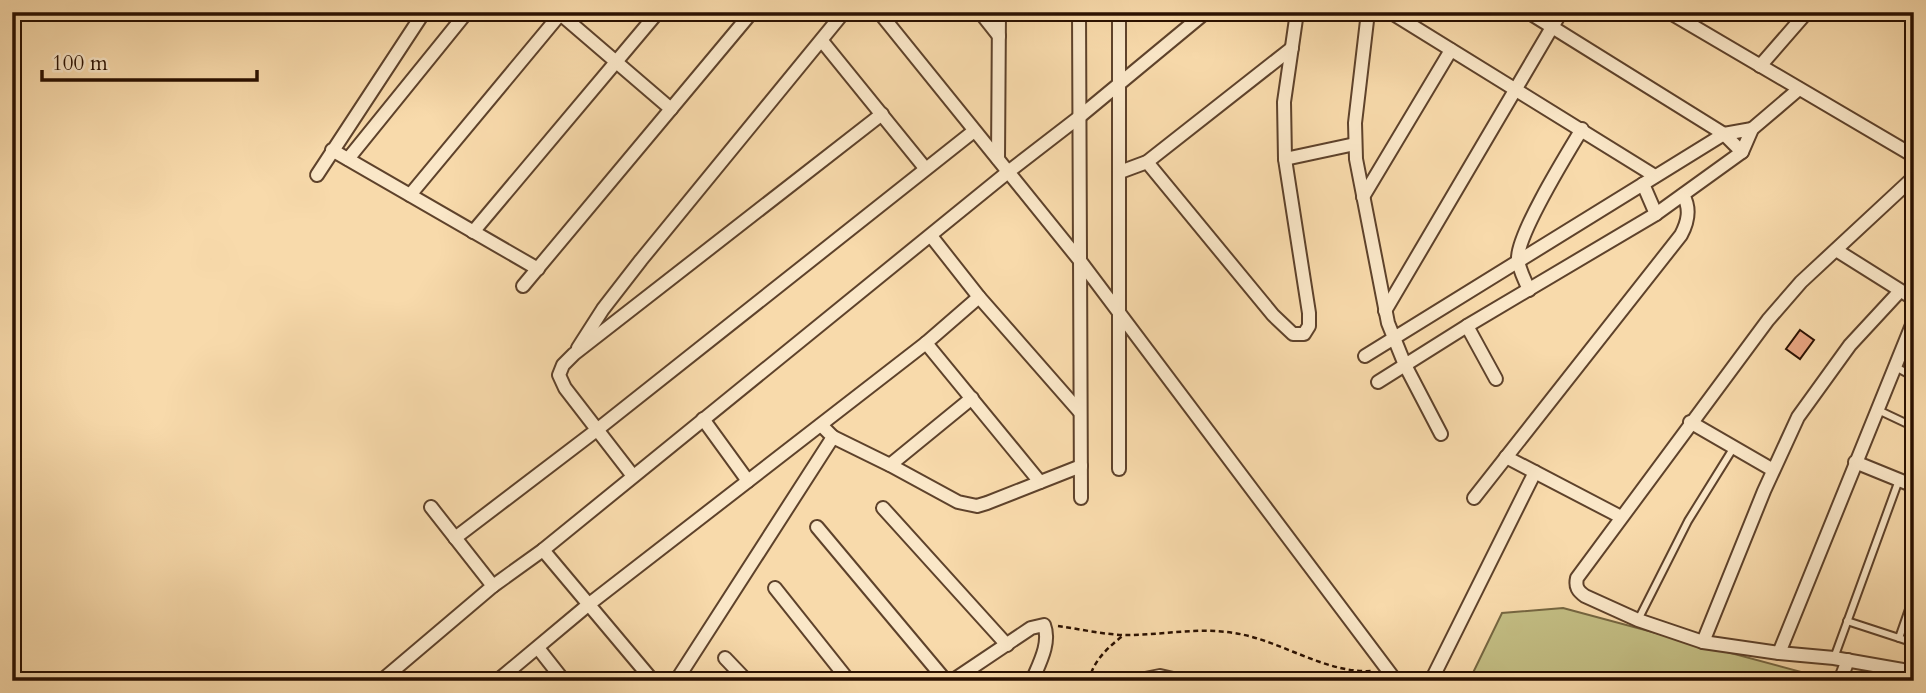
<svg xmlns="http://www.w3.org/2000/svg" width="1926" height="693" viewBox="0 0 1926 693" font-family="Cardo,serif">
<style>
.green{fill:#c3be84;stroke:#766742;stroke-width:2}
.building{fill:#e8a480;stroke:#2a1000;stroke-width:2}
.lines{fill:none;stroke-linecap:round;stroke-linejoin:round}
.lane-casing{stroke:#5e422b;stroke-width:10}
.street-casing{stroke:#5e422b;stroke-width:16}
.path{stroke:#2a1000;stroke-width:2.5;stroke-dasharray:5 3.5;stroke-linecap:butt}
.lane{stroke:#fae7c8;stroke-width:6}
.street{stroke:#fae7c8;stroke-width:12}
</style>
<rect width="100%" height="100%" fill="#f8daab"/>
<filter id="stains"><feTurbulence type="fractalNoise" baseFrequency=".00286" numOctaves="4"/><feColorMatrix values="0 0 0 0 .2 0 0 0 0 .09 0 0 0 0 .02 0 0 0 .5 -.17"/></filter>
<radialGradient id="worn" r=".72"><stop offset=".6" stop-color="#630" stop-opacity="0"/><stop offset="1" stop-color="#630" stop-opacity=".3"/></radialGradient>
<polygon class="green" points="1563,608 1820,677 1817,681 1469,681 1502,613"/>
<polygon class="building" points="1800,330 1814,340 1800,359 1786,349"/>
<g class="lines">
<g class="lane-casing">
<g id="lane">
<polyline points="1894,366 1914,377"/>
<polyline points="1878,410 1914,427"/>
<polyline points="1638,620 1688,521 1734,447"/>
<polyline points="1847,621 1899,638 1914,595"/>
<polyline points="1899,638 1914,643"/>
<polyline points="1834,658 1899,480"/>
</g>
</g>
<g class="street-casing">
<g id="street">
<polyline points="558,12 671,109"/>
<polyline points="879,12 1081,262 1396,681"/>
<polyline points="980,12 999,36"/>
<polyline points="1079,12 1081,498"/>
<polyline points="1119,12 1119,469"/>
<polyline points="1368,12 1355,123 1356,159 1388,323 1405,365 1441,434"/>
<polyline points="1390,12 1655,176"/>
<polyline points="1528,12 1724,134 1742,152"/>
<polyline points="1669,12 1914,156"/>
<polyline points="822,41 925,168"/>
<polyline points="1760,66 1807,12"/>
<polyline points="332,150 538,269"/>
<polyline points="348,159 467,12"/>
<polyline points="998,159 999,12"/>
<polyline points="1285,159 1355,144"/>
<polyline points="1147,162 1273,315 1293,334 1304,334 1309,326 1309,313 1285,159 1284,102 1297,12"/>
<polyline points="1120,172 1147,162 1292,48"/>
<polyline points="317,175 424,12"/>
<path d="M 1914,177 L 1801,282 L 1768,320 L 1577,578 C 1575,587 1578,591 1585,596 L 1638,620 L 1703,642 L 1779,653 L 1834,658 L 1914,672"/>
<polyline points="1643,184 1656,214"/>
<polyline points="410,195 562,12"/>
<polyline points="1363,197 1451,50"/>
<polyline points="473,232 658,12"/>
<polyline points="931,236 979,297 1079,411"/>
<polyline points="1836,250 1914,299"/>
<polyline points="523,286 752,12"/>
<path d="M 1529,290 C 1525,280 1518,268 1518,258 C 1518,233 1567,154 1582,129"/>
<polyline points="1385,311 1561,12"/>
<polyline points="1467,326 1496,379"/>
<polyline points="926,343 1040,482"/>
<polyline points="578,348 603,309 641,260 844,12"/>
<polyline points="1365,356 1724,134 1752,129"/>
<polyline points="1378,382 1467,326 1656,214 1742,152 1752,129 1799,89"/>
<polyline points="703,419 748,481"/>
<polyline points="1690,422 1773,470"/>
<polyline points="833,437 890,465 958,502 977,506 987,503 1081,466"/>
<polyline points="1506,457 1621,517"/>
<polyline points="1855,462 1914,486"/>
<polyline points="890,465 972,398"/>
<polyline points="633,476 565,388 559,375 563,365 574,354 882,114"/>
<path d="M 1474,498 L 1681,235 C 1688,222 1691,209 1683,195"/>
<polyline points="431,507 493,586"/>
<polyline points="883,508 1007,645"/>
<polyline points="817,527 946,681"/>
<polyline points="455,538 598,429 974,131"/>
<polyline points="543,550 653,681"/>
<polyline points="775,588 849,681"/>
<polyline points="1703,642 1764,491 1798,417 1850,345 1900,291"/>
<polyline points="538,648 564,681"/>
<polyline points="1779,653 1914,320"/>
<polyline points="725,658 747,681"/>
<polyline points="1145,679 1160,676 1182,681"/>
<polyline points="381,681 493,586 543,550 1008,172 1078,118 1206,12"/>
<polyline points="497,681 588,605 926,343 979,297"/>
<polyline points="676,681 833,437 821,425"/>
<path d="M 952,681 L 1031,628 L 1044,625 C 1051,643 1039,664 1032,681"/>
<polyline points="1431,681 1535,472"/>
<polyline points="1840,681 1848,660"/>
</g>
</g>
<g class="path">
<path d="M 1058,626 C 1080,629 1105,635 1127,635 C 1163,635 1198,627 1234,633 C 1281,640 1325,674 1373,671"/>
<path d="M 1089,681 C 1092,662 1109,646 1124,635"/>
</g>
<use href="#lane" class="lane"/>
<use href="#street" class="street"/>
</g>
<rect width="1926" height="693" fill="none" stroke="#f8daab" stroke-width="42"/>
<rect x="14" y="14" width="1898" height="665" fill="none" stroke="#2a1000" stroke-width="3.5"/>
<rect x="21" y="21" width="1884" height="651" fill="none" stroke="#2a1000" stroke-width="2"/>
<path d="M42 70v10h215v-10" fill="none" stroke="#2a1000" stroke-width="3.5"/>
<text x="52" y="70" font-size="21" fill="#2a1000" stroke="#fae7c8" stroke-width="5" paint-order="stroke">100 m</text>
<rect width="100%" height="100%" filter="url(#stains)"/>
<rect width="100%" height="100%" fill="url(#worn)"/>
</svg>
